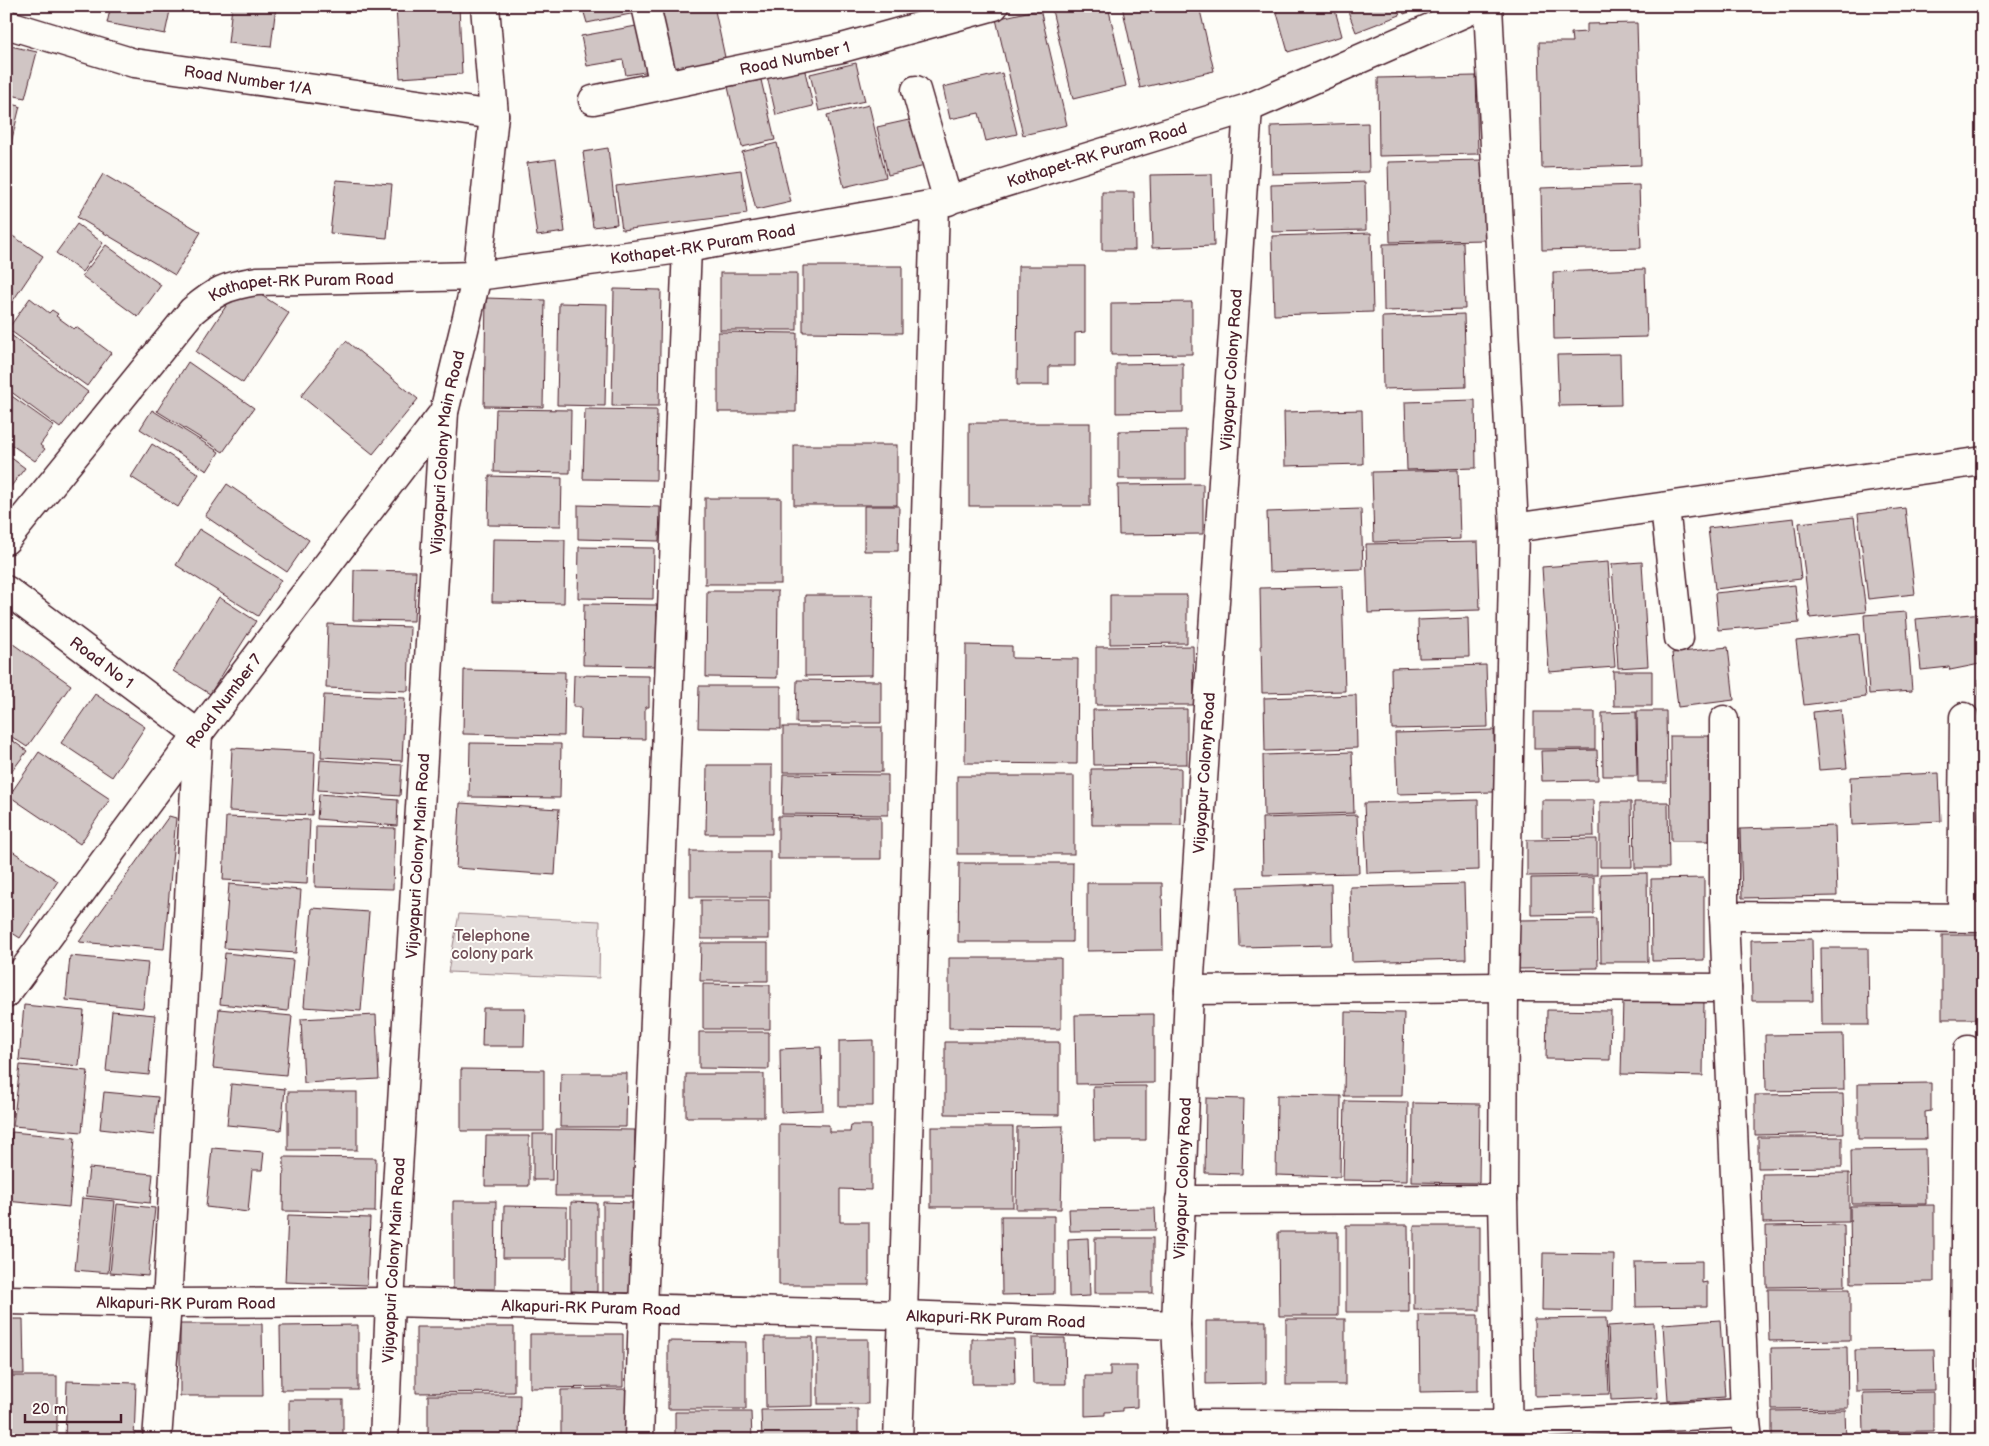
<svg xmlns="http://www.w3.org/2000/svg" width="1989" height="1446" viewBox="0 0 1989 1446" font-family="'Balsamiq Sans',sans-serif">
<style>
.green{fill:#e3dcda;stroke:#967e82}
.building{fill:#d0c5c4;stroke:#4a1f2b}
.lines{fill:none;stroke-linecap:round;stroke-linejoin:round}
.minor-casing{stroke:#4a1f2b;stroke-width:31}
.minor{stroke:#fdfcf7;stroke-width:28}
.labels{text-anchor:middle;stroke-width:4;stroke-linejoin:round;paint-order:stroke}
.street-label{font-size:16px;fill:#4a1f2b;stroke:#fdfcf7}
.park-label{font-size:16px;fill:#704e57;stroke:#fdfcf7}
</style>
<rect width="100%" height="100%" fill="#fdfcf7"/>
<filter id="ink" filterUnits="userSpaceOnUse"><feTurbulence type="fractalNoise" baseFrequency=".02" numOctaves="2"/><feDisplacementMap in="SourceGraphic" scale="10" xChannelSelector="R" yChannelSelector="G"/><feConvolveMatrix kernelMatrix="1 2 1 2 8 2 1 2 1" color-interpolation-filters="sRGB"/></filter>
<g filter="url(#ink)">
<polygon class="green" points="459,914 600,921 599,978 448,972"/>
<g class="building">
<polygon points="111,6 171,6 165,34 107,23"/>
<polygon points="232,6 276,6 271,47 228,43"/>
<polygon points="396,6 459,6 462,74 400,78"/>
<polygon points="531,6 558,6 533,12"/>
<polygon points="582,6 643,6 645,11 587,23"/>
<polygon points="660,6 714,6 726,62 674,73"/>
<polygon points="1051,6 1108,6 1126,86 1073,99"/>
<polygon points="1122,6 1199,6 1214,71 1140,88"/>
<polygon points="1275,6 1334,6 1342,36 1288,52"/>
<polygon points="1346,6 1396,6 1400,15 1356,32"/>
<polygon points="1401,6 1425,6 1404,14"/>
<polygon points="1040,9 1067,125 1023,135 996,19"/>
<polygon points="1637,23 1641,165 1542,168 1539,42 1572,42 1571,33 1587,32 1587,24"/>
<polygon points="642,25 651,71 626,75 623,60 587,66 581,36"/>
<polygon points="6,45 37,52 25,98 6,94"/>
<polygon points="856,63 865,101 819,111 810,74"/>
<polygon points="804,67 813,106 776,115 767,76"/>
<polygon points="1002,73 1017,134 986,141 979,113 950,119 943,87"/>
<polygon points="1476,76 1478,154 1379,156 1378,78"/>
<polygon points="761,80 775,140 742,147 728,87"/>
<polygon points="6,103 20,106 9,151 6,151"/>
<polygon points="869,105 886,177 844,187 827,115"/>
<polygon points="918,118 929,165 888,175 877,127"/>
<polygon points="1368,123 1369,172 1272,174 1271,126"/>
<polygon points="777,143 791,202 756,210 742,152"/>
<polygon points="608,148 617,224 593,227 583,152"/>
<polygon points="556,159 565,232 537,236 527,163"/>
<polygon points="1483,160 1485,240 1390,242 1388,162"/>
<polygon points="741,170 747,214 622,230 616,186"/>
<polygon points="103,174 201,232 175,275 77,217"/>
<polygon points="1212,174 1214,246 1152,248 1150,175"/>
<polygon points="336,180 392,184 387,238 330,233"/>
<polygon points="1365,182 1366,230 1272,232 1271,185"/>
<polygon points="1639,185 1641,248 1542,250 1541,188"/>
<polygon points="1102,192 1134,192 1135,250 1102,250"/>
<polygon points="77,224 103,243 82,272 56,253"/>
<polygon points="8,233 43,256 6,311 6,236"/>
<polygon points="1371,233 1373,312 1274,315 1272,236"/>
<polygon points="1463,242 1465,309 1384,311 1383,244"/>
<polygon points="106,245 161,285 138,317 82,276"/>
<polygon points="803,266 902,266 902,333 803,332"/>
<polygon points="1018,266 1085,266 1085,332 1075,333 1075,366 1049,366 1049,385 1017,385"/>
<polygon points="1645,269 1647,337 1554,339 1553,272"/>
<rect x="720" y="273" width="77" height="57"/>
<polygon points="614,289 661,290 659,406 612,406"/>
<polygon points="261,295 289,313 243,383 196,352 230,300"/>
<polygon points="30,298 49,313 52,310 58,314 56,316 74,329 76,327 111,353 87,386 8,329"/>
<polygon points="486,298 545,300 543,407 484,406"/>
<polygon points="1192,302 1192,354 1111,355 1111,303"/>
<polygon points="559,303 607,304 605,406 557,405"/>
<polygon points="1464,314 1466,387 1383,389 1382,317"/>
<polygon points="7,332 88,392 60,428 6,388"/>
<polygon points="718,332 797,333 796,412 718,412"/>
<polygon points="346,341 418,399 373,454 301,396"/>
<polygon points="1620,354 1621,405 1559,406 1557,355"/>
<polygon points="188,362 254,408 223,452 157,411"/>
<polygon points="1183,363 1183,412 1116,413 1116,364"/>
<polygon points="6,392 54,426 40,445 45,449 35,461 6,441"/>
<polygon points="1475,400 1476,468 1407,470 1405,402"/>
<polygon points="496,409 571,410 570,473 494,472"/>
<polygon points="585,409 657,410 656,480 583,479"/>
<polygon points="152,410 219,452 207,471 140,429"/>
<polygon points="1362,410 1363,464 1285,466 1284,412"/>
<rect x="969" y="423" width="121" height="83"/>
<polygon points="1186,430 1186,479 1119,479 1119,431"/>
<polygon points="152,444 199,474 178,507 131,477"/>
<rect x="794" y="445" width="103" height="60"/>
<polygon points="6,454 25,468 6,493"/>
<polygon points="1458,470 1460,539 1374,542 1372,472"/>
<polygon points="489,476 562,478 561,526 488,525"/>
<polygon points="227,484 309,540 287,572 205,516"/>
<polygon points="1203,484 1203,534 1119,535 1118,485"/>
<rect x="705" y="498" width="76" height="86"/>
<polygon points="578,505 660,507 659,541 578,539"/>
<polygon points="864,506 899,506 898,551 864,551"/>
<polygon points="1905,508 1915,594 1868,599 1858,514"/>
<polygon points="1361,509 1363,569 1269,572 1267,512"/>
<polygon points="1854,517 1866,612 1810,618 1799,523"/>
<polygon points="1794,518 1801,579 1715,589 1708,528"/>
<polygon points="199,529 281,580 258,616 176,565"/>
<polygon points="493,539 565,540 564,603 492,602"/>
<polygon points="1478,542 1480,610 1368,613 1366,544"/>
<polygon points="579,547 654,548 653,599 578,598"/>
<polygon points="1608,562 1615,667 1549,672 1542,567"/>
<polygon points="1642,562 1648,666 1618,668 1612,564"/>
<polygon points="354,570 416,571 414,621 353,620"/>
<polygon points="1795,585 1799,623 1718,630 1715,593"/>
<polygon points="1342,586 1345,691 1262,693 1260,588"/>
<polygon points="707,591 778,591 777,678 706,677"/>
<polygon points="805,595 873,595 872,675 805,676"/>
<polygon points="1110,595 1187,595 1187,643 1110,644"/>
<polygon points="219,597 256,621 210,694 173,671"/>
<polygon points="584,604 657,605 656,666 583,665"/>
<polygon points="1906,612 1912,691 1869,694 1864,615"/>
<polygon points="1983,613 1983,666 1980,666 1980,664 1950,670 1949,667 1921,670 1916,619"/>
<polygon points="1468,618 1469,657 1419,658 1418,620"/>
<polygon points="328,624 410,627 408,691 326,688"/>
<polygon points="1859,634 1866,697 1804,705 1796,641"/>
<polygon points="6,639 71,685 27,747 6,733"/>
<polygon points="966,645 1012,646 1012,658 1078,659 1077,764 965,763"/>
<polygon points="1193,646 1194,705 1096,705 1096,647"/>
<polygon points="1728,647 1734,700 1678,707 1672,653"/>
<polygon points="1486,665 1488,727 1392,729 1391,668"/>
<polygon points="464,670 565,672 564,736 463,734"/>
<polygon points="1613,671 1652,671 1652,706 1614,706"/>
<polygon points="574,675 649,676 649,707 645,707 645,739 580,738 581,707 573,707"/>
<polygon points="797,680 881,681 881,723 796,723"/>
<polygon points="1978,680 1983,680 1983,767 1981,767"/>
<polygon points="699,686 781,686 781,729 698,728"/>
<polygon points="95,694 145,727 112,777 61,743"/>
<polygon points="324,695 405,698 402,761 321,757"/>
<polygon points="1356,695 1357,748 1265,751 1264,698"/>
<polygon points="1187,709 1187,764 1094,765 1093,710"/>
<polygon points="1841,709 1847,768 1819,770 1813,712"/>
<polygon points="1637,711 1666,711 1667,782 1638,782"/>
<rect x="1534" y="712" width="61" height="37"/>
<polygon points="1636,712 1637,776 1603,776 1602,713"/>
<rect x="783" y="727" width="99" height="45"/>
<polygon points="1494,730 1495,792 1397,794 1395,733"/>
<polygon points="6,736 27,751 6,779"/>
<polygon points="1670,736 1711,736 1712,841 1671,841"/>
<polygon points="470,743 561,744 560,798 469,797"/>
<polygon points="232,748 315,752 312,815 229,811"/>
<polygon points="1597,750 1598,780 1542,781 1541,751"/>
<polygon points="39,752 110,799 80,844 9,796"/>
<polygon points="1352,752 1354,813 1264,816 1263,755"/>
<polygon points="320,760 402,765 400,796 318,790"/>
<polygon points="707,765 772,765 772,834 706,834"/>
<polygon points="1181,768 1181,825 1092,825 1091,769"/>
<polygon points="1939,773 1941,821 1852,825 1850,777"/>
<polygon points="783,774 888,775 888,815 782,814"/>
<polygon points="1977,775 1983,775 1983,830 1979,830"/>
<rect x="957" y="776" width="117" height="78"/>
<polygon points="319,794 398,800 397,826 317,819"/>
<polygon points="1478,800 1479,870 1367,873 1364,803"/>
<polygon points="1542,800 1593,800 1594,836 1542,837"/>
<polygon points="1600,802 1631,802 1632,867 1600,867"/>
<polygon points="1634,802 1668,802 1669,868 1635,868"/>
<polygon points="460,803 559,809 555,875 456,868"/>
<polygon points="1357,815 1359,873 1263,875 1262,818"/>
<polygon points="169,816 176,818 164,949 79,942"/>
<polygon points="778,816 881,817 881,859 778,859"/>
<polygon points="226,817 310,820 307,884 223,880"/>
<polygon points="316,826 395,828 393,889 315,887"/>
<polygon points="1835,826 1837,896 1742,898 1740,829"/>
<polygon points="1979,837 1983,837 1983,898 1982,898"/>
<polygon points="1597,839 1597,875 1527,876 1527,840"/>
<polygon points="6,847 58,881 20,938 6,929"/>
<rect x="690" y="851" width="80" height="46"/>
<polygon points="959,863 1073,863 1072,942 958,942"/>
<polygon points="1647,873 1648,962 1601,962 1600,874"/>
<polygon points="1594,877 1594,914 1531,915 1531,878"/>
<polygon points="1704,878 1704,960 1652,961 1651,879"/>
<polygon points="1087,883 1162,883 1163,950 1087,951"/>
<polygon points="229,884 301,890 296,953 224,948"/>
<polygon points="1331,884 1332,945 1240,947 1238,887"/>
<polygon points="1464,884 1466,959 1352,962 1350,887"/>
<rect x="701" y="900" width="68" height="39"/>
<polygon points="312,908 369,912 361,1011 304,1007"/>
<polygon points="1597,919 1598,968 1518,969 1518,920"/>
<rect x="1942" y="935" width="41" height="84"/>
<polygon points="1812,939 1813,1001 1752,1001 1751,940"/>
<polygon points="701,943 768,943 768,981 700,981"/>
<polygon points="1821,948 1868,948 1869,1025 1822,1025"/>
<polygon points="225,953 293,960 288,1011 220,1004"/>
<polygon points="70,956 148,963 143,1008 66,1000"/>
<polygon points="949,958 1061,958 1061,1029 949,1028"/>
<polygon points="703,984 770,985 770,1029 703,1029"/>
<polygon points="1623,1000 1704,1002 1703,1076 1621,1074"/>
<polygon points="24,1005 84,1011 79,1066 19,1060"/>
<polygon points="483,1008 525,1008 524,1046 482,1046"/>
<polygon points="219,1009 292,1016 286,1075 213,1068"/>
<polygon points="1547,1010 1611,1011 1610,1060 1546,1059"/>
<polygon points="112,1011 155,1015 149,1075 106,1071"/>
<polygon points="1345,1012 1404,1013 1402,1096 1344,1096"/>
<polygon points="1154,1014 1154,1083 1076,1084 1075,1015"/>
<polygon points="376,1015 379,1079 304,1083 301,1019"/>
<polygon points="699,1032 769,1032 769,1069 699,1068"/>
<polygon points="1843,1034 1844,1090 1766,1091 1765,1035"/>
<polygon points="873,1040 873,1106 839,1106 839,1041"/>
<polygon points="945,1042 1059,1042 1059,1115 945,1114"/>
<polygon points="821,1047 823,1110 781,1112 780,1049"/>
<polygon points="20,1065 88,1071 82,1132 13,1126"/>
<polygon points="461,1069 544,1070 544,1131 461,1131"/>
<polygon points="561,1073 627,1073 626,1127 560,1127"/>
<rect x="686" y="1074" width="78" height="43"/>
<polygon points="1931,1083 1931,1111 1925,1112 1926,1139 1858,1139 1858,1084"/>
<polygon points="231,1084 285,1089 281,1130 227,1125"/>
<polygon points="1093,1086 1146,1086 1146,1140 1094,1140"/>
<polygon points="104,1092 158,1097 154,1135 100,1129"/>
<rect x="288" y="1092" width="69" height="58"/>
<polygon points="1843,1094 1844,1133 1755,1135 1755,1095"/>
<polygon points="1277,1095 1341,1096 1340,1177 1276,1175"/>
<polygon points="1206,1098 1244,1099 1242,1174 1205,1173"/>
<polygon points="1345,1101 1408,1102 1407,1181 1343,1180"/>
<polygon points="1413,1103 1480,1104 1479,1183 1412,1182"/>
<polygon points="779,1124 829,1125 829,1132 850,1132 851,1125 871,1125 871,1190 840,1189 840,1222 869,1222 869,1285 779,1285"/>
<polygon points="1063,1126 1061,1209 1016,1209 1017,1127"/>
<rect x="931" y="1127" width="82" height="80"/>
<polygon points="556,1129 635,1130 634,1196 555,1196"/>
<polygon points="12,1132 75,1138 69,1207 6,1201"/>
<rect x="533" y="1134" width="19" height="46"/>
<polygon points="486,1136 529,1136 529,1186 485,1186"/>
<polygon points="1758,1137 1842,1137 1842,1167 1758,1168"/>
<polygon points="212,1148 264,1152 262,1170 252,1170 248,1212 206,1207"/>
<polygon points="1925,1149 1926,1204 1852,1204 1851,1150"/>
<polygon points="284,1157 376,1158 375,1212 283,1211"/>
<polygon points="89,1168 153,1174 150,1203 86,1196"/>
<polygon points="1849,1173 1849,1222 1763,1223 1762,1174"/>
<polygon points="82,1198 115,1201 108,1273 75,1270"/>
<polygon points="453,1201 496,1201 495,1289 453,1289"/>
<polygon points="571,1202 597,1203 597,1292 571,1291"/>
<polygon points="603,1202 635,1203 634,1293 603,1293"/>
<polygon points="117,1204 155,1208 148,1276 110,1273"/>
<polygon points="1934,1205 1934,1282 1851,1283 1850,1206"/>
<polygon points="504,1206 567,1207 567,1258 503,1258"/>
<polygon points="1155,1208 1156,1230 1070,1231 1069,1209"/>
<polygon points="288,1215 370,1218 367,1285 285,1282"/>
<polygon points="1001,1216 1054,1216 1054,1294 1002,1295"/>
<polygon points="1346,1225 1408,1225 1409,1312 1346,1312"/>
<polygon points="1844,1225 1845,1286 1767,1287 1766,1226"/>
<rect x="1414" y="1226" width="66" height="84"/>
<polygon points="1278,1232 1338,1232 1338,1316 1279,1316"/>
<polygon points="1088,1238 1090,1296 1069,1297 1068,1239"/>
<rect x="1095" y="1238" width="58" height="55"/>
<polygon points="1543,1253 1614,1254 1613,1311 1542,1310"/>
<polygon points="1702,1261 1702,1283 1707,1282 1707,1306 1636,1307 1635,1262"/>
<polygon points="1768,1289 1850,1289 1850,1340 1769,1341"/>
<polygon points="1419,1315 1478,1315 1478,1391 1420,1392"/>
<polygon points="1606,1318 1609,1394 1535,1396 1534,1319"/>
<polygon points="6,1319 23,1319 24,1374 6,1374"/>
<rect x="1286" y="1319" width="59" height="66"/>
<polygon points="1720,1320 1725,1397 1668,1401 1663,1324"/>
<polygon points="1206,1321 1266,1321 1266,1383 1206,1384"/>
<polygon points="1654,1323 1658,1398 1611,1400 1608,1326"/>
<polygon points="180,1324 262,1324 263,1396 180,1396"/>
<polygon points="358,1325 358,1390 281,1390 280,1326"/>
<polygon points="416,1327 514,1327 514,1392 416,1393"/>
<polygon points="530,1334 623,1334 623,1387 530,1388"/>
<polygon points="765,1337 813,1337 813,1406 766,1407"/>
<polygon points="1032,1338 1065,1338 1066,1384 1033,1384"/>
<rect x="818" y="1339" width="50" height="65"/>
<polygon points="972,1339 1014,1339 1015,1384 972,1384"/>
<polygon points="668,1341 746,1342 746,1409 668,1409"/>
<polygon points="1847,1347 1848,1408 1772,1409 1771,1348"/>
<polygon points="1934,1349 1935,1390 1856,1391 1855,1350"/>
<polygon points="1110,1366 1137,1366 1137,1407 1122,1408 1122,1411 1105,1412 1105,1415 1085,1416 1085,1376 1110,1376"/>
<rect x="6" y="1376" width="51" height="61"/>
<polygon points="67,1381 136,1383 134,1440 65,1440"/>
<polygon points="627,1389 628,1440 561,1440 561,1390"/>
<polygon points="1933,1392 1933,1431 1864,1432 1863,1393"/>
<polygon points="428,1395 520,1395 519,1440 428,1440"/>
<rect x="289" y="1400" width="54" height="40"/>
<polygon points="858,1409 858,1440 762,1440 761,1410"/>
<polygon points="1845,1410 1846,1440 1772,1440 1772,1411"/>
<polygon points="675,1412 751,1412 752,1440 675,1440"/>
<polygon points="1935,1435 1935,1440 1898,1440 1898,1436"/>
<rect x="1669" y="1436" width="57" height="4"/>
<polygon points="1626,1438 1627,1440 1586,1440 1586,1439"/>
<polygon points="1888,1438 1888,1440 1848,1440 1848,1439"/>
</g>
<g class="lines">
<g class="minor-casing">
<g id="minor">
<polyline points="646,6 664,85"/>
<polyline points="1488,6 1514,528 1504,987 1503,1199 1508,1440"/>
<path id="s1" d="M 6,24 L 134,63 L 494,115"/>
<polyline points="916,90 948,201"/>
<path id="s2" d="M 593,100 L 842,48 L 994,6"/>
<polyline points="1665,507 1679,638"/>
<polyline points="1514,528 1983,461"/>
<path id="s3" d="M 6,540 L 192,311 C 216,291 225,286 257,281 L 477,276 L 687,248 L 935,204 L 1248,108 L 1480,6"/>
<path id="s4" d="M 6,590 L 198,734 L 167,1303 L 157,1440"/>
<polyline points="1724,720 1724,916 1745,1413 1748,1440"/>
<polyline points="1724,916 1983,918"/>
<polyline points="1962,917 1964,717"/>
<polyline points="1189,990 1504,987 1727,988"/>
<path id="s5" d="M 6,994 L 198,734 L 444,412"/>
<polyline points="1180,1200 1503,1199"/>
<path id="s6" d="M 6,1300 L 167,1303 L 390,1302 L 903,1315 L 1176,1325"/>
<polyline points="1181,1424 1509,1425 1745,1413"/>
<path id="s7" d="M 384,1440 L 390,1302 L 444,412 L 477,276 L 494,115 L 485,6"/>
<polyline points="639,1440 643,1308 687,248"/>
<polyline points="898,1440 903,1315 935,204"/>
<path id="s8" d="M 1180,1440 L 1181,1424 L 1176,1325 L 1189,990 L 1248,108"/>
<polyline points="1964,1440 1968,1050"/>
</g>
</g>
<use href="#minor" class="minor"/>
</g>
</g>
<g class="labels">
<g class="street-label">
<text dy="6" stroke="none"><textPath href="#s2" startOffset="206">Road Number 1</textPath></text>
<text dy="6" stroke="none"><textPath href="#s1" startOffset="249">Road Number 1/A</textPath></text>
<text dy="6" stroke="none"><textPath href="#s3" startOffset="1221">Kothapet-RK Puram Road</textPath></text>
<text dy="6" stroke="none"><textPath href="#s3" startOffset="816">Kothapet-RK Puram Road</textPath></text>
<text dy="6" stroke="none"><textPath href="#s3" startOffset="411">Kothapet-RK Puram Road</textPath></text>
<text dy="6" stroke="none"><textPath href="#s8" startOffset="1072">Vijayapur Colony Road</textPath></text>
<text dy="6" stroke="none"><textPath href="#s7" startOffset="990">Vijayapuri Colony Main Road</textPath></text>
<text dy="6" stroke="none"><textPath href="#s4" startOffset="120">Road No 1</textPath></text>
<text dy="6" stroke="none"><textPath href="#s5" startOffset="365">Road Number 7</textPath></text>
<text dy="6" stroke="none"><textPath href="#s8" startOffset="668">Vijayapur Colony Road</textPath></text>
<text dy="6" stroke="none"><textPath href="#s7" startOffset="585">Vijayapuri Colony Main Road</textPath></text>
<text dy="6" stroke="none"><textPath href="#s8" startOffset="262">Vijayapur Colony Road</textPath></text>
<text dy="6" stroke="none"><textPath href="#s7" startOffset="180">Vijayapuri Colony Main Road</textPath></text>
<text dy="6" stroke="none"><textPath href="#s6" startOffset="180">Alkapuri-RK Puram Road</textPath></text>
<text dy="6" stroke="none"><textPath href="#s6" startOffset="585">Alkapuri-RK Puram Road</textPath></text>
<text dy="6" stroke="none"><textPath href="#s6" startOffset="990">Alkapuri-RK Puram Road</textPath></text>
</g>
<g class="park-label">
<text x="492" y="941">Telephone<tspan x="492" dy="18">colony park</tspan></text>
</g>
</g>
<rect width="1989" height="1446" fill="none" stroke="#fdfcf7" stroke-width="25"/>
<rect x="12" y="12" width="1964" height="1421" fill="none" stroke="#4a1f2b" stroke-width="2" filter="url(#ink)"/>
<path d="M25 1414v8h96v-8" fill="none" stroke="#4a1f2b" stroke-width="2.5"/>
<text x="32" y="1414" font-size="15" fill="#4a1f2b" stroke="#fdfcf7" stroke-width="4" paint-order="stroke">20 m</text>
</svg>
